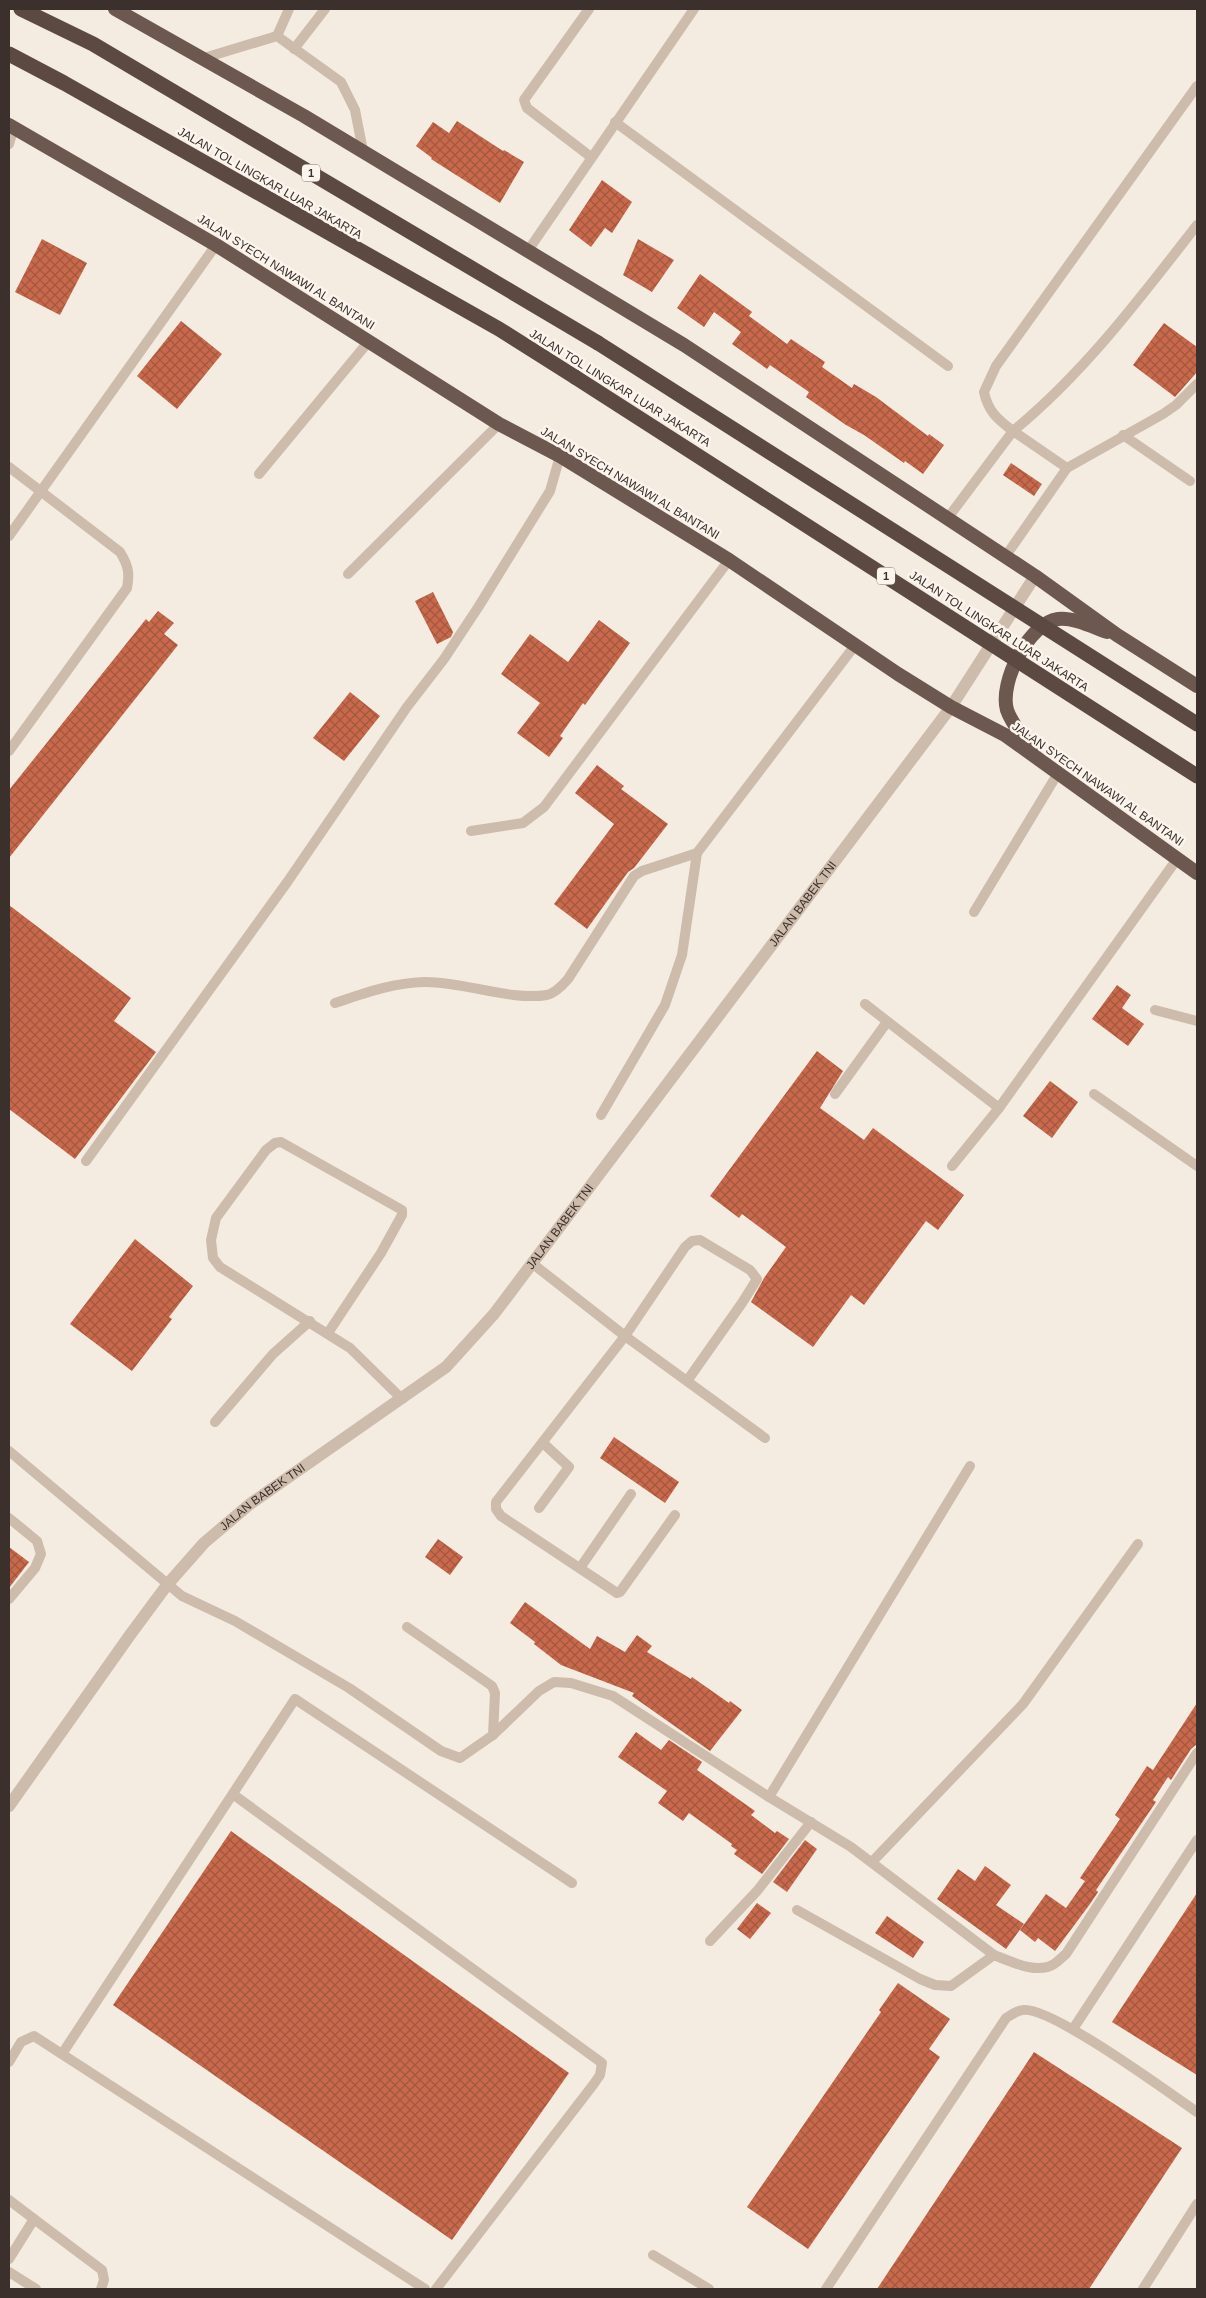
<svg xmlns="http://www.w3.org/2000/svg" width="1206" height="2298" viewBox="0 0 1206 2298" font-family="Helvetica,sans-serif">
<style>
.building{fill:url(#building-cross-hatch)}
.lines{fill:none;stroke-linecap:round;stroke-linejoin:round}
.service{stroke:#cdbbac;stroke-width:10}
.tertiary{stroke:#cdbbac;stroke-width:12}
.trunk{stroke:#6c584f;stroke-width:14}
.motorway{stroke:#5c4a42;stroke-width:15}
.motorway-bridge{stroke:#5c4a42;stroke-width:15}
.labels{text-anchor:middle;stroke-width:5;stroke-linejoin:round;paint-order:stroke}
.shield{fill:#fbf5ee;stroke:#756b66;stroke-width:1}
.shield-label{font-size:11px;font-weight:bold;fill:#3b302b}
.street-label{font-size:12px;fill:#3b302b;stroke:#fbf5ee}
</style>
<defs>
<pattern id="building-cross-hatch" width="8" height="8" patternUnits="userSpaceOnUse" patternTransform="scale(1.25)"><rect width="8" height="8" fill="#c8694b"/><path d="M0 0l8 8M0 8l8-8" fill="none" stroke="#a4573f"/></pattern>
</defs>
<rect width="100%" height="100%" fill="#f4ebe1"/>
<g class="building">
<polygon points="457,121 503,151 504,150 524,162 500,203 431,159 432,158 416,146 433,122 449,133"/>
<polygon points="602,180 632,202 612,233 605,228 591,247 569,230"/>
<polygon points="42,239 87,263 60,315 15,292"/>
<polygon points="638,239 674,260 652,292 623,275"/>
<polygon points="700,274 752,312 749,316 787,344 791,339 825,362 822,367 852,388 854,384 876,397 928,436 929,434 944,445 923,474 905,461 904,463 864,435 846,425 806,397 809,392 770,365 767,369 732,344 741,332 714,312 704,327 677,308"/>
<polygon points="181,321 222,354 177,409 137,376"/>
<polygon points="1164,323 1197,347 1197,372 1175,397 1133,365"/>
<polygon points="1011,463 1042,484 1034,496 1003,475"/>
<polygon points="433,592 453,632 451,637 437,644 415,601"/>
<polygon points="158,611 174,623 164,634 178,645 9,858 9,790 146,619 149,622"/>
<polygon points="599,620 630,643 585,705 583,703 560,736 563,738 549,757 517,733 540,703 501,674 530,634 568,662"/>
<polygon points="350,692 380,716 344,761 313,738"/>
<polygon points="597,765 624,786 621,789 668,824 634,868 628,872 587,929 554,904 614,824 575,793"/>
<polygon points="9,905 131,998 114,1021 156,1052 75,1159 9,1109"/>
<polygon points="1117,985 1131,995 1122,1008 1144,1024 1128,1046 1092,1019"/>
<polygon points="817,1051 843,1071 820,1108 864,1140 873,1128 964,1195 938,1230 926,1221 864,1305 851,1295 813,1347 751,1302 764,1278 786,1247 742,1214 739,1218 710,1196"/>
<polygon points="1050,1081 1078,1102 1052,1138 1023,1116"/>
<polygon points="135,1239 193,1286 169,1317 172,1319 132,1371 70,1324"/>
<polygon points="614,1437 679,1482 665,1503 600,1458"/>
<polygon points="438,1539 463,1557 450,1575 425,1557"/>
<polygon points="9,1547 29,1562 9,1588"/>
<polygon points="525,1602 590,1649 597,1636 625,1652 637,1635 652,1646 647,1652 691,1679 692,1677 729,1703 730,1701 742,1710 710,1751 632,1696 634,1693 561,1665 534,1644 535,1642 510,1623"/>
<polygon points="1197,1703 1197,1744 1191,1749 1171,1780 1168,1777 1153,1800 1156,1802 1096,1890 1098,1892 1090,1904 1055,1951 1038,1938 1035,1942 1020,1930 1046,1894 1066,1908 1085,1881 1080,1878 1120,1819 1115,1815 1147,1766 1153,1770"/>
<polygon points="636,1732 661,1750 669,1740 702,1762 697,1770 755,1811 751,1815 775,1833 777,1831 789,1839 762,1874 734,1854 737,1850 731,1846 732,1844 689,1813 683,1821 658,1803 667,1791 618,1757"/>
<polygon points="231,1831 569,2073 452,2240 113,2005"/>
<polygon points="805,1840 817,1849 787,1892 773,1882"/>
<polygon points="985,1866 1011,1885 996,1905 1024,1924 1006,1949 937,1899 958,1869 975,1881"/>
<polygon points="1197,1893 1197,2075 1112,2022"/>
<polygon points="757,1903 771,1913 750,1939 737,1929"/>
<polygon points="887,1916 924,1942 913,1958 875,1933"/>
<polygon points="898,1983 950,2019 929,2049 940,2057 808,2249 747,2207 881,2012 879,2010"/>
<polygon points="1034,2052 1182,2148 1089,2289 877,2289"/>
</g>
<g class="lines">
<g class="service">
<polyline points="589,9 524,100 527,108 591,157"/>
<polyline points="277,36 289,9"/>
<polyline points="294,49 325,9"/>
<polyline points="204,58 277,36 341,82 355,110 363,151"/>
<path d="M 1197,86 L 996,366 L 984,392 C 988,411 997,419 1013,431 C 1084,373 1141,297 1197,225"/>
<polyline points="615,122 948,366"/>
<polyline points="9,144 14,127"/>
<polyline points="527,252 694,9"/>
<polyline points="1123,435 1190,481"/>
<path d="M 9,467 L 120,552 C 128,565 130,573 127,588 L 9,751"/>
<polyline points="1067,468 1163,414 1176,405 1197,384"/>
<polyline points="259,474 369,341"/>
<polyline points="947,519 1013,431 1067,468 1005,557"/>
<polyline points="9,536 216,245"/>
<polyline points="348,574 499,424"/>
<polyline points="471,831 523,823 544,807 729,560"/>
<polyline points="974,912 1058,773"/>
<path d="M 335,1003 C 365,993 392,983 424,982 C 462,981 509,1001 547,995 C 555,993 562,986 568,979 L 634,876 L 642,871 L 697,853"/>
<polyline points="865,1004 999,1108"/>
<polyline points="1155,1010 1197,1021"/>
<polyline points="835,1094 887,1022"/>
<polyline points="1094,1094 1197,1166"/>
<polyline points="601,1115 665,1005 682,955 697,853 856,644"/>
<polyline points="86,1161 288,881 407,707 444,659 479,606 550,491 560,456"/>
<polyline points="952,1166 999,1108 1177,859"/>
<polyline points="533,1264 625,1336 765,1438"/>
<polyline points="328,1333 381,1253 402,1215 402,1210 281,1142 275,1143 266,1150 216,1218 211,1240 213,1258 220,1267 350,1348 402,1399"/>
<polyline points="215,1422 273,1354 310,1321"/>
<path d="M 9,1451 L 182,1596 L 235,1621 L 349,1688 L 441,1751 L 460,1758 L 493,1735 L 539,1691 L 554,1682 L 571,1683 L 613,1696 L 769,1797 L 851,1847 L 994,1955 C 1010,1961 1037,1975 1054,1964 C 1058,1962 1062,1957 1066,1954 L 1197,1753"/>
<polyline points="539,1508 569,1467 543,1443"/>
<polyline points="675,1515 620,1592 617,1593 501,1516 496,1509 496,1502 625,1336 685,1247 692,1241 700,1240 750,1270 757,1279 742,1303 687,1381"/>
<polyline points="9,1518 37,1541 41,1554 35,1568 9,1599"/>
<polyline points="580,1568 631,1494"/>
<polyline points="407,1627 492,1686 495,1693 493,1735"/>
<polyline points="234,1795 602,2063 600,2075 593,2085 436,2289"/>
<polyline points="769,1797 970,1466"/>
<polyline points="872,1862 1023,1704 1138,1544"/>
<polyline points="797,1910 920,1979 935,1985 951,1986 994,1955"/>
<polyline points="710,1941 757,1891 811,1822"/>
<polyline points="1073,2029 1197,1840"/>
<polyline points="62,2054 295,1699 572,1883"/>
<polyline points="9,2062 21,2042 34,2036 425,2289"/>
<polyline points="9,2200 34,2219"/>
<polyline points="653,2255 709,2289"/>
<polyline points="9,2259 34,2219 102,2270 104,2280 101,2289"/>
<polyline points="9,2272 36,2289"/>
<path d="M 826,2289 L 1006,2018 C 1011,2015 1018,2010 1023,2010 C 1051,2006 1169,2093 1197,2112"/>
<polyline points="1143,2289 1197,2204"/>
</g>
<path class="tertiary" id="s1" d="M 9,1806 L 130,1635 L 167,1585 L 204,1543 L 250,1504 L 446,1367 L 494,1314 L 951,707 L 1035,576"/>
<g class="trunk">
<polyline points="115,9 304,116 684,345 1035,576 1117,635 1197,686"/>
<polyline points="9,125 216,245 499,424 560,456 729,560 898,674 951,707 1005,735 1197,873"/>
<path d="M 1034,752 C 1025,739 1012,725 1007,710 C 999,682 1029,623 1058,619 C 1073,617 1093,627 1107,632"/>
</g>
<g class="motorway">
<polyline points="21,9 93,44 598,343"/>
<polyline points="9,54 64,83 499,329 575,377"/>
</g>
<g class="motorway-bridge">
<polyline points="598,343 1197,724"/>
<polyline points="575,377 1197,776"/>
</g>
</g>
<g class="labels">
<g class="shield">
<rect x="302" y="164.5" width="18" height="17" rx="4"/>
<rect x="877" y="567.5" width="18" height="17" rx="4"/>
</g>
<g class="shield-label">
<text x="311" y="177">1</text>
<text x="886" y="580">1</text>
</g>
<g class="street-label">
<text transform="translate(270 183) rotate(30)" y="4">JALAN TOL LINGKAR LUAR JAKARTA</text>
<text transform="translate(286 272) rotate(32)" y="4">JALAN SYECH NAWAWI AL BANTANI</text>
<text transform="translate(620 388) rotate(32)" y="4">JALAN TOL LINGKAR LUAR JAKARTA</text>
<text transform="translate(630 483) rotate(31)" y="4">JALAN SYECH NAWAWI AL BANTANI</text>
<text transform="translate(999 631) rotate(33)" y="4">JALAN TOL LINGKAR LUAR JAKARTA</text>
<text transform="translate(1098 784) rotate(35)" y="4">JALAN SYECH NAWAWI AL BANTANI</text>
<text dy="4" stroke="none"><textPath href="#s1" startOffset="1212">JALAN BABEK TNI</textPath></text>
<text dy="4" stroke="none"><textPath href="#s1" startOffset="808">JALAN BABEK TNI</textPath></text>
<text dy="4" stroke="none"><textPath href="#s1" startOffset="402">JALAN BABEK TNI</textPath></text>
</g>
</g>
<rect width="1206" height="2298" fill="none" stroke="#3b302b" stroke-width="20"/>
</svg>
